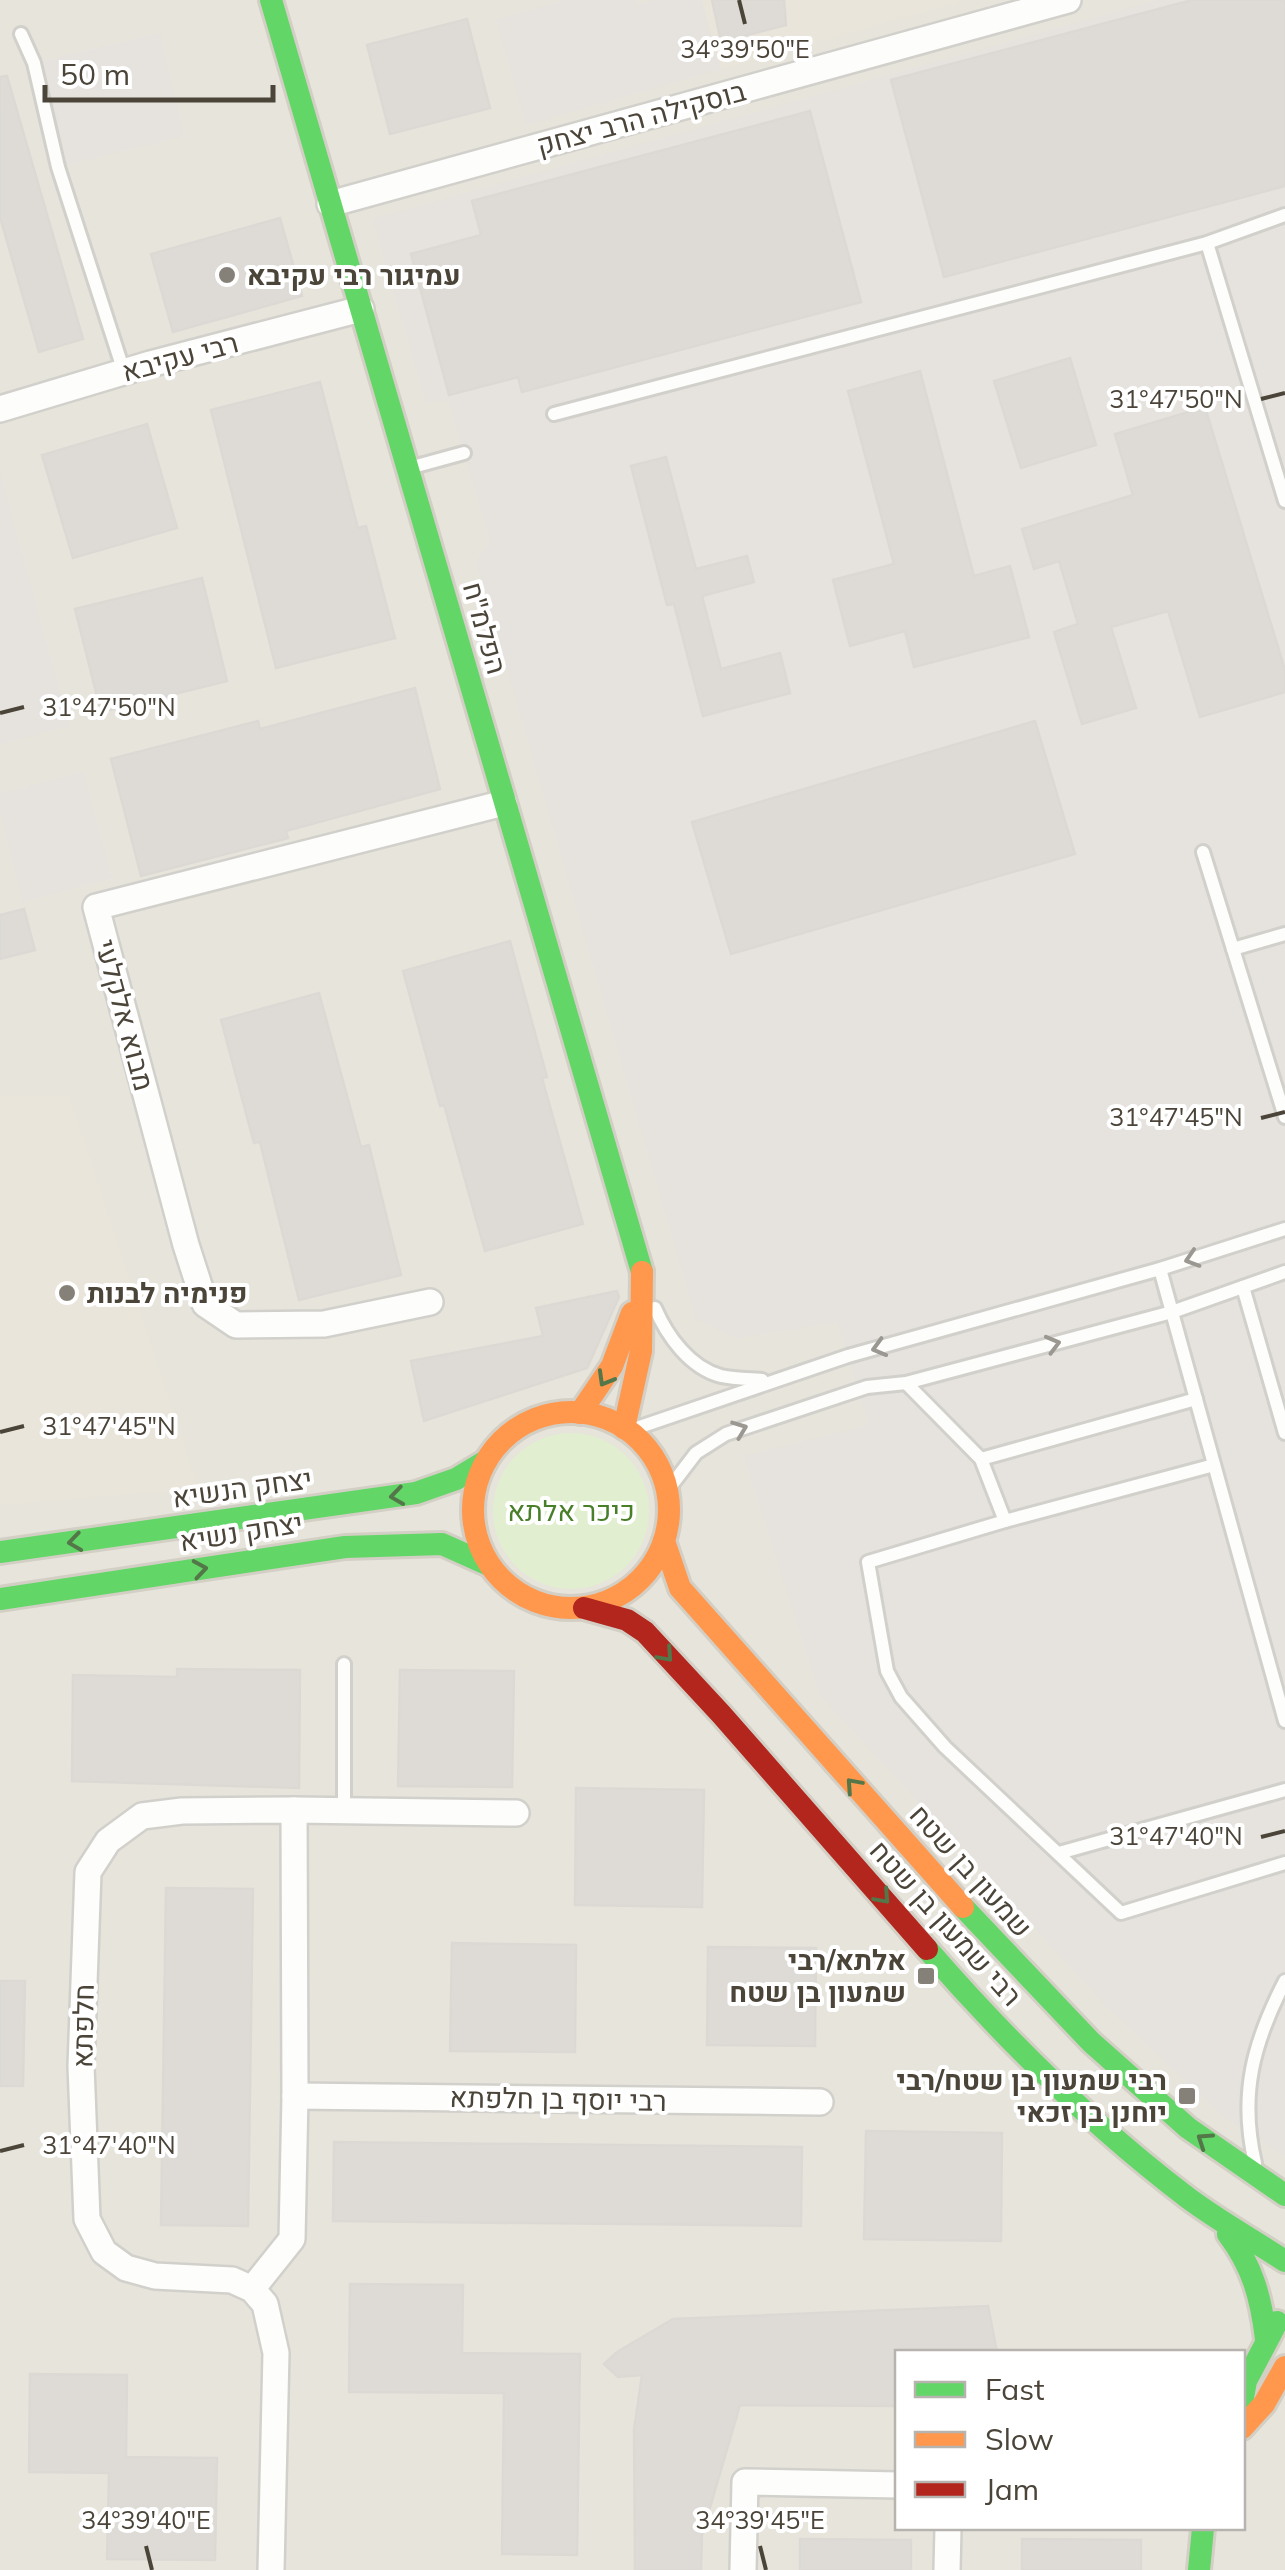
<svg xmlns="http://www.w3.org/2000/svg" width="1285" height="2570" viewBox="0 0 1285 2570" font-family="Mulish,Heebo,sans-serif">
<style>
.residential{fill:#e7e4dc;fill-rule:evenodd}
.industrial{fill:#e6e2de}
.education{fill:#eae5da}
.green{fill:#e1eecf}
.parking{fill:#e6e3df}
.building{fill:#dedbd6;stroke:#dcd9d4;stroke-width:2.5}
.lines{fill:none;stroke-linecap:round;stroke-linejoin:round}
.lane-casing{stroke:#d2d0cb;stroke-width:18}
.street-casing{stroke:#d2d0cb;stroke-width:30}
.fast-casing{stroke:#d3cfc5;stroke-width:28}
.slow-casing{stroke:#d3cfc5;stroke-width:28}
.jam-casing{stroke:#d3cfc5;stroke-width:28}
.lane{stroke:#fdfdfc;stroke-width:12}
.street{stroke:#fdfdfc;stroke-width:25}
.fast{stroke:#63d668;stroke-width:22}
.slow{stroke:#ff974d;stroke-width:22}
.jam{stroke:#b3261e;stroke-width:22}
.oneway{stroke:#9b9791}
.oneway2{stroke:#537749}
.ticks{fill:none;stroke:#4b4439;stroke-width:4}
.poi-dot{fill:#868178;stroke:#fff;stroke-width:4}
.labels{text-anchor:middle;stroke-width:8;stroke-linejoin:round;paint-order:stroke}
.street-label{font-size:28px;fill:#4b4439;stroke:#fff}
.poi-label{font-size:28px;font-weight:bold;fill:#4b4439;stroke:#fff;text-anchor:start}
.park-label{font-size:28px;fill:#4a7f2a;stroke:#fff}
.ticks-label{font-size:25px;text-anchor:middle;fill:#4b4439;stroke:#fff;stroke-width:8;stroke-linejoin:round;paint-order:stroke}
</style>
<rect width="100%" height="100%" fill="#f4f2ee"/>
<path class="residential" d="M 0,0 L 1285,0 L 1285,2570 L 0,2570 ZM 898,2352 L 1242,2352 L 1242,2528 L 898,2528 Z"/>
<polygon class="industrial" points="1158,0 1285,0 1285,2156 1226,2119 1104,2004 820,1695 744,1456 869,1425 838,1322 736,1338 696,1319 476,562 490,540 448,400 426,403 373,219"/>
<g class="education">
<polygon points="702,0 965,0 721,69"/>
<polygon points="69,1095 198,1488 0,1505 0,1097"/>
</g>
<circle class="green" cx="571" cy="1511" r="78"/>
<g class="parking">
<polygon points="565,0 637,0 638,5 656,0 702,0 721,69 526,125 496,20"/>
<polygon points="160,33 184,136 58,167 34,63"/>
<polygon points="0,473 69,726 0,744"/>
<polygon points="607,522 720,972 1092,859 1076,759 1190,735 1285,1065 1285,1290 1215,1314 1285,1581 1285,1943 1217,2052 1056,1901 854,1688 805,1493 790,1459 888,1432 849,1314 755,1315 717,1294 499,545"/>
<polygon points="83,772 112,878 23,902 0,812 0,794"/>
</g>
<g class="building">
<polygon points="712,0 784,0 786,25 721,42"/>
<polygon points="1192,0 1285,0 1285,186 944,277 891,80"/>
<polygon points="467,19 490,108 390,134 367,45"/>
<polygon points="7,76 83,339 39,352 0,217 0,77"/>
<polygon points="810,111 861,302 522,392 518,377 449,395 411,254 481,235 472,201"/>
<polygon points="280,218 302,296 173,332 151,254"/>
<polygon points="1070,358 1096,445 1021,468 994,381"/>
<polygon points="920,371 974,576 1010,566 1029,637 914,667 905,631 850,646 833,580 894,564 848,391"/>
<polygon points="320,382 358,528 366,526 395,638 276,668 211,410"/>
<polygon points="1205,407 1285,670 1285,692 1200,717 1168,611 1111,627 1136,708 1082,724 1054,632 1078,624 1059,561 1034,569 1022,529 1133,495 1115,434"/>
<polygon points="147,424 177,528 73,558 42,455"/>
<polygon points="666,457 696,569 747,556 754,582 702,596 721,669 780,653 790,693 703,716 674,604 667,605 631,466"/>
<polygon points="202,578 227,681 101,712 75,609"/>
<polygon points="415,688 440,789 286,831 288,838 141,876 111,759 258,721 260,729"/>
<polygon points="1035,721 1075,854 731,954 692,822"/>
<polygon points="24,909 35,950 0,959 0,915"/>
<polygon points="510,941 547,1077 542,1078 583,1224 485,1251 444,1105 440,1106 403,971"/>
<polygon points="319,993 361,1147 369,1145 401,1275 299,1300 260,1142 254,1143 221,1020"/>
<polygon points="617,1291 619,1297 587,1368 424,1421 411,1361 543,1336 536,1308"/>
<polygon points="177,1669 300,1670 299,1788 72,1781 73,1675 177,1677"/>
<polygon points="400,1670 514,1671 512,1787 398,1786"/>
<polygon points="576,1788 704,1790 702,1907 575,1905"/>
<polygon points="166,1888 253,1889 248,2226 161,2225"/>
<polygon points="452,1943 576,1945 575,2052 450,2051"/>
<polygon points="708,1947 816,1948 815,2046 707,2045"/>
<polygon points="0,1981 25,1981 23,2086 0,2086"/>
<polygon points="866,2131 1002,2133 1001,2241 864,2239"/>
<polygon points="334,2142 802,2147 801,2226 333,2221"/>
<polygon points="350,2284 463,2285 462,2353 580,2354 577,2555 502,2554 504,2393 349,2392"/>
<polygon points="988,2306 997,2352 898,2352 898,2406 740,2405 702,2535 701,2570 635,2570 634,2430 642,2375 618,2377 604,2364 617,2352 673,2319"/>
<polygon points="30,2374 127,2375 126,2457 217,2458 215,2560 107,2559 109,2473 29,2472"/>
<polygon points="800,2539 911,2540 911,2570 800,2570"/>
<polygon points="1022,2539 1141,2540 1141,2570 1022,2570"/>
</g>
<g class="lines">
<g class="lane-casing">
<g id="lane">
<polyline points="21,34 34,63 58,167 124,372"/>
<polyline points="1207,243 1285,501"/>
<polyline points="554,414 1207,243 1285,215"/>
<polyline points="409,468 464,453"/>
<polyline points="1203,852 1285,1117"/>
<polyline points="1233,949 1285,934"/>
<polyline points="1160,1269 1285,1721"/>
<polyline points="1243,1287 1285,1433"/>
<path d="M 655,1308 C 667,1336 690,1368 721,1376 C 734,1379 749,1379 762,1380"/>
<polyline points="906,1383 981,1459 1005,1521 1214,1465"/>
<polyline points="628,1431 848,1356 1160,1269 1285,1229"/>
<polyline points="981,1459 1196,1399"/>
<polyline points="667,1491 696,1453 726,1434 867,1387 906,1383 1172,1312 1285,1272"/>
<polyline points="1005,1521 868,1562 887,1671 901,1697 945,1747 1121,1913 1285,1863"/>
<polyline points="344,1811 344,1664"/>
<polyline points="1059,1853 1285,1790"/>
<path d="M 1255,2163 C 1239,2095 1253,2043 1285,1981"/>
</g>
</g>
<g class="street-casing">
<g id="street">
<polyline points="330,204 1068,0"/>
<polyline points="0,409 150,364 361,309"/>
<polyline points="430,1302 324,1324 236,1325 205,1304 186,1245 96,907 504,803"/>
<polyline points="295,2096 820,2102"/>
<polyline points="252,2289 292,2239 295,2096 294,1810"/>
<polyline points="271,2570 276,2353 265,2304 252,2289 232,2280 155,2276 126,2268 104,2252 87,2219 81,2066 88,1872 108,1841 142,1816 182,1811 294,1810 516,1813"/>
<polyline points="743,2570 745,2482 898,2485"/>
<polyline points="947,2570 948,2528"/>
</g>
</g>
<g class="fast-casing">
<g id="fast">
<polyline points="271,0 642,1272"/>
<polyline points="0,1552 416,1493 456,1479 486,1461"/>
<polyline points="0,1599 345,1547 442,1544 489,1565"/>
<polyline points="963,1907 1091,2042 1188,2128 1285,2195"/>
<path d="M 927,1949 C 1006,2040 1092,2125 1188,2198 C 1219,2221 1253,2240 1285,2261"/>
<path d="M 1228,2234 C 1253,2267 1261,2298 1266,2339"/>
<polyline points="1242,2403 1246,2381 1277,2322"/>
<polyline points="1199,2570 1203,2528"/>
</g>
</g>
<g class="slow-casing">
<g id="slow">
<circle cx="571" cy="1510" r="98"/>
<polyline points="580,1413 612,1366 632,1313"/>
<polyline points="624,1428 641,1351 642,1272"/>
<polyline points="664,1541 680,1588 963,1907"/>
<polyline points="1242,2428 1264,2404 1285,2367"/>
</g>
</g>
<g class="jam-casing">
<polyline id="jam" points="584,1608 627,1620 645,1632 721,1714 927,1949"/>
</g>
<use href="#lane" class="lane"/>
<use href="#street" class="street"/>
<use href="#fast" class="fast"/>
<use href="#slow" class="slow"/>
<use href="#jam" class="jam"/>
</g>
<defs><path id="oneway-chevron" d="M-2-3.5L2.5 0L-2 3.5" fill="none" stroke-width="1.6" stroke-linecap="round" stroke-linejoin="round" transform="scale(2.5)"/></defs>
<g class="oneway">
<use href="#oneway-chevron" transform="translate(1192 1259) rotate(162)"/>
<use href="#oneway-chevron" transform="translate(1053 1344) rotate(-15)"/>
<use href="#oneway-chevron" transform="translate(879 1348) rotate(164)"/>
<use href="#oneway-chevron" transform="translate(740 1429) rotate(-21)"/>
</g>
<g class="oneway2">
<use href="#oneway-chevron" transform="translate(605 1379) rotate(120)"/>
<use href="#oneway-chevron" transform="translate(397 1496) rotate(172)"/>
<use href="#oneway-chevron" transform="translate(75 1542) rotate(172)"/>
<use href="#oneway-chevron" transform="translate(200 1569) rotate(-9)"/>
<use href="#oneway-chevron" transform="translate(666 1655) rotate(48)"/>
<use href="#oneway-chevron" transform="translate(853 1785) rotate(-132)"/>
<use href="#oneway-chevron" transform="translate(883 1897) rotate(48)"/>
<use href="#oneway-chevron" transform="translate(1204 2140) rotate(-146)"/>
</g>
<path class="ticks" d="M 739,0 L 745,24M 1261,399 L 1285,393M 0,713 L 24,707M 1261,1118 L 1285,1112M 0,1432 L 24,1426M 1261,1837 L 1285,1831M 0,2151 L 24,2145M 146,2546 L 152,2570M 760,2546 L 766,2570"/>
<g class="poi-dot">
<circle cx="227" cy="275" r="10"/>
<circle cx="67" cy="1293" r="10"/>
<rect x="916" y="1966" width="20" height="20" rx="5"/>
<rect x="1177" y="2086" width="20" height="20" rx="5"/>
</g>
<g class="labels">
<g class="street-label">
<text transform="translate(641 118) rotate(-15)" y="10">בוסקילה הרב יצחק</text>
<text transform="translate(180 357) rotate(-15)" y="10">רבי עקיבא</text>
<text transform="translate(485 628) rotate(74)" y="10">הפלמ"ח</text>
<text transform="translate(125 1015) rotate(75)" y="10">מבוא אלקלעי</text>
<text transform="translate(242 1488) rotate(-8)" y="10">יצחק הנשיא</text>
<text transform="translate(241 1532) rotate(-9)" y="10">יצחק נשיא</text>
<text transform="translate(971 1871) rotate(48)" y="10">שמעון בן שטח</text>
<text transform="translate(946 1923) rotate(48)" y="10">רבי שמעון בן שטח</text>
<text transform="translate(83 2026) rotate(-89)" y="10">חלפתא</text>
<text transform="translate(558 2099) rotate(1)" y="10">רבי יוסף בן חלפתא</text>
</g>
<g class="poi-label">
<text x="247" y="285">עמיגור רבי עקיבא</text>
<text x="87" y="1303">פנימיה לבנות</text>
<text x="906" y="1970" text-anchor="end">אלתא/רבי<tspan x="906" dy="32">שמעון בן שטח</tspan></text>
<text x="1167" y="2090" text-anchor="end">רבי שמעון בן שטח/רבי<tspan x="1167" dy="32">יוחנן בן זכאי</tspan></text>
</g>
<g class="park-label">
<text x="571" y="1521">כיכר אלתא</text>
</g>
</g>
<g class="ticks-label">
<text x="745" y="58">34°39'50"E</text>
<text x="1176" y="408">31°47'50"N</text>
<text x="109" y="716">31°47'50"N</text>
<text x="1176" y="1126">31°47'45"N</text>
<text x="109" y="1435">31°47'45"N</text>
<text x="1176" y="1845">31°47'40"N</text>
<text x="109" y="2154">31°47'40"N</text>
<text x="146" y="2529">34°39'40"E</text>
<text x="760" y="2529">34°39'45"E</text>
</g>
<rect x="895" y="2350" width="350" height="180" fill="#ffffff" stroke="#b7b4b0" stroke-width="2.5"/>
<rect x="915" y="2382" width="50" height="15" fill="#63d668" stroke="#b7b4b0" stroke-width="2.5"/>
<text x="985" y="2400" font-size="30" fill="#4b4439">Fast</text>
<rect x="915" y="2432" width="50" height="15" fill="#ff974d" stroke="#b7b4b0" stroke-width="2.5"/>
<text x="985" y="2450" font-size="30" fill="#4b4439">Slow</text>
<rect x="915" y="2482" width="50" height="15" fill="#b3261e" stroke="#b7b4b0" stroke-width="2.5"/>
<text x="985" y="2500" font-size="30" fill="#4b4439">Jam</text>
<path d="M45 85v15h228v-15" fill="none" stroke="#4b4439" stroke-width="5"/>
<text x="60" y="85" font-size="30" fill="#4b4439" stroke="#ffffff" stroke-width="8" paint-order="stroke">50 m</text>
</svg>
